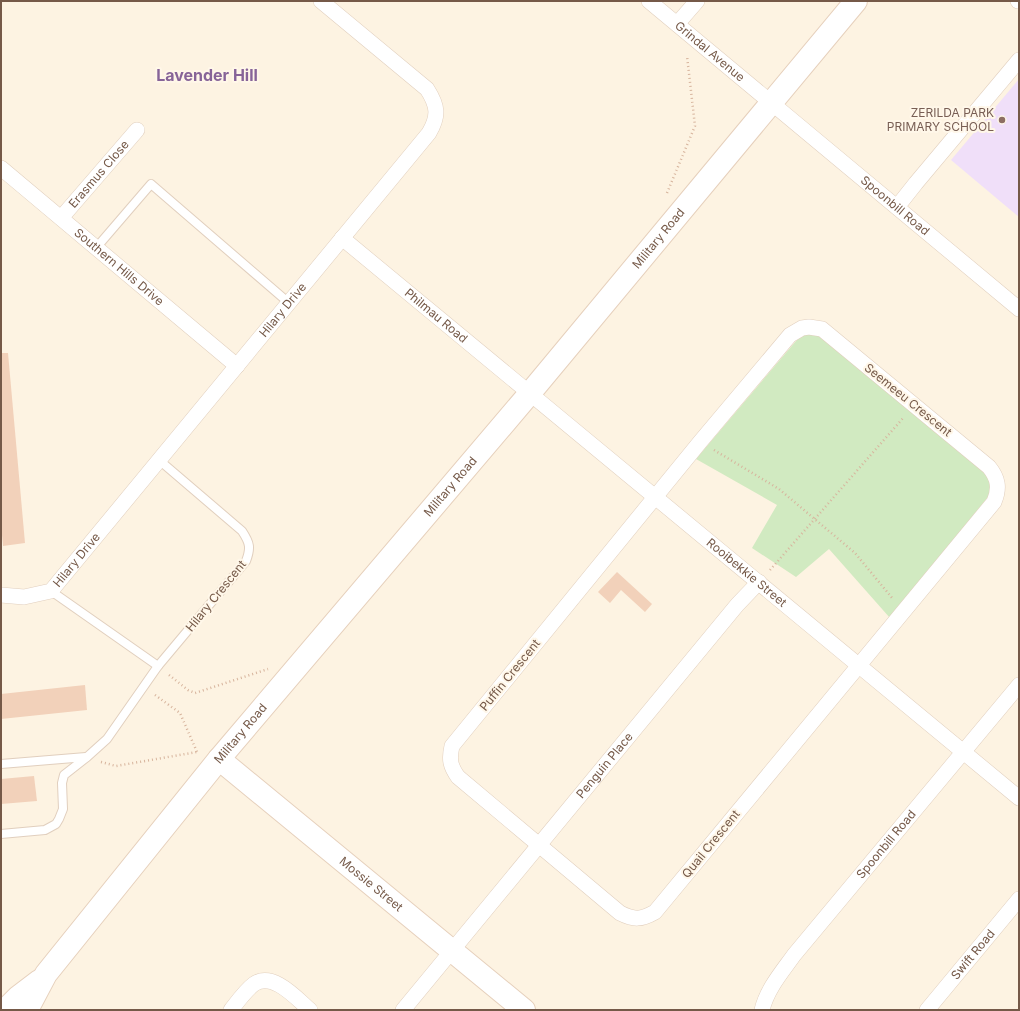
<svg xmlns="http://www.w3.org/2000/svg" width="1020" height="1011" viewBox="0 0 1020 1011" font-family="Inter,sans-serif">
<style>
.education{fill:#f0dff9}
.green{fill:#d1eac1}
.building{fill:#f2d1ba}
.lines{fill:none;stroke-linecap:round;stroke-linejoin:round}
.lane-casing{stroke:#e1cfbe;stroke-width:10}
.street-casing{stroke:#e1cfbe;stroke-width:16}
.secondary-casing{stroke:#e6d0bc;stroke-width:24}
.path{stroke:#d7b49d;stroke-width:2.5;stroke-dasharray:1 3;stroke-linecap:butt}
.lane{stroke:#fff;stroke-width:8}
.street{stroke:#fff;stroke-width:15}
.secondary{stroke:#fff;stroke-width:22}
.education-dot{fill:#8d6e63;stroke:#fff7e9;stroke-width:1.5}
.labels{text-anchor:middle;stroke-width:4;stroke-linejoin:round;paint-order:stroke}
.street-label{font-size:12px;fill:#755948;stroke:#fff7e9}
.education-label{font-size:12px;fill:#785e54;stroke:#fff7e9;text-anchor:end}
.district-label{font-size:16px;font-weight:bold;fill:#876498;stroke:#fff7e9}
</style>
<rect width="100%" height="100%" fill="#fdf3e2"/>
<polygon class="education" points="1019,79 1019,217 951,160"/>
<polygon class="green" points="808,334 819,336 823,338 988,475 991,486 988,497 890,618 829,549 796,577 752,548 777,505 696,459 796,341 802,336"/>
<g class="building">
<polygon points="1,353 8,353 25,543 3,546 1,524"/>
<polygon points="617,572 652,604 645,612 621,590 610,603 598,592"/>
<polygon points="85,685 87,710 1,719 1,694"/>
<polygon points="34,776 37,801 1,804 1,779"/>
</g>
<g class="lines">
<g class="lane-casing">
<g id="lane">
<polyline points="96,248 151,184 289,303"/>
<polyline points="51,591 158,666"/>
<polyline points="1,764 86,757"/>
<path d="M 1,834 L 45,830 L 56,824 L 59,819 L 63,809 L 62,783 L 64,775 L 87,757 L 107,739 L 158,666 L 246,561 C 251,548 250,543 242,531 L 159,460"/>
</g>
</g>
<g class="street-casing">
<g id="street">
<path id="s1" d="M 649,1 L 1019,309"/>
<polyline points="1018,1 1019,1"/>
<polyline points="677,24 697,1"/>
<path id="s2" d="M 1,168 L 237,366"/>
<polyline points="897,207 916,183 1019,60"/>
<path id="s3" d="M 61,218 L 137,130"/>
<path id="s4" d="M 342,238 L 1019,798"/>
<path d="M 809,327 L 822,329 L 989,467 C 998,478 1000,488 994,502 L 655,912 C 641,920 634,920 620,913 L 458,777 C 450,766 449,759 452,746 L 700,442 L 790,335 L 802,328 Z"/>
<path id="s5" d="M 1,595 L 24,597 L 51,591 L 429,133 C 439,116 438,106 427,89 L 321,1"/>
<path d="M 231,1010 C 238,1001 245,991 254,984 C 273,971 297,999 310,1010"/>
<path id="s6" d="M 403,1010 L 737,605 L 759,582"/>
<path id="s7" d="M 762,1010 C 767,989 782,972 794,955 L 1019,685"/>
<path id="s8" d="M 927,1010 L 1019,899"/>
</g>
</g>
<g class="secondary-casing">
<g id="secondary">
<path id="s9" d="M 219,759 L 524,1010"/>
<polyline points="5,1010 18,997 39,981"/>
<path id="s10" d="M 27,1010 L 46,974 L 219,759 L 530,393 L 856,1"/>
</g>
</g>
<g class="path">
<polyline points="667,193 695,126 687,56"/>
<polyline points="714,450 779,489 855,553 893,599"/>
<polyline points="770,570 904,417"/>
<polyline points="169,675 188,690 195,693 268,669"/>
<polyline points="155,695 180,713 197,752"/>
<polyline points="101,762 116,766 197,752"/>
</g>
<use href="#lane" class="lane"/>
<use href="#street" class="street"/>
<use href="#secondary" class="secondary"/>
</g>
<circle class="education-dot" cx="1002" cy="120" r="4"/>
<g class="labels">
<g class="street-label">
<text dy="4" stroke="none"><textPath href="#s1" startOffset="79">Grindal Avenue</textPath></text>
<text dy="4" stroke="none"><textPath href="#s3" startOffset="58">Erasmus Close</textPath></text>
<text dy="4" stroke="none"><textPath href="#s1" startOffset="320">Spoonbill Road</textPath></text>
<text dy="4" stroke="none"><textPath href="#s10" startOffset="998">Military Road</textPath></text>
<text dy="4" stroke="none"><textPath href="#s2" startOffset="154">Southern Hills Drive</textPath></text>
<text dy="4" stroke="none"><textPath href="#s5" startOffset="415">Hilary Drive</textPath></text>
<text dy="4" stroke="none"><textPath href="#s4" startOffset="122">Philmau Road</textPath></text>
<text transform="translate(908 400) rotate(39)" y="4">Seemeeu Crescent</text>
<text dy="4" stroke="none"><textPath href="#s10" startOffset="674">Military Road</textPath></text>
<text dy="4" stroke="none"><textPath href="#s5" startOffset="91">Hilary Drive</textPath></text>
<text dy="4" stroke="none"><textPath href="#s4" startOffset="525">Rooibekkie Street</textPath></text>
<text transform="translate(216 596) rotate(-51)" y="4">Hilary Crescent</text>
<text transform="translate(510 675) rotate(-51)" y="4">Puffin Crescent</text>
<text dy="4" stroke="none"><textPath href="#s10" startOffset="350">Military Road</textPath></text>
<text dy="4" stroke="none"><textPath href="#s6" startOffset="317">Penguin Place</textPath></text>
<text transform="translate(711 844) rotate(-51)" y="4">Quail Crescent</text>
<text dy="4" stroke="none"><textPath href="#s7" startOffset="208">Spoonbill Road</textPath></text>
<text dy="4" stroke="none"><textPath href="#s9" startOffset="197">Mossie Street</textPath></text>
<text dy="4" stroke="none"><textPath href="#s8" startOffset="72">Swift Road</textPath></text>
</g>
<g class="education-label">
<text x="994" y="117">ZERILDA PARK<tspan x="994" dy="14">PRIMARY SCHOOL</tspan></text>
</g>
<g class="district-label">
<text x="207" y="81">Lavender Hill</text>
</g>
</g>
<rect width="1020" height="1011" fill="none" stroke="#755948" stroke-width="4"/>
</svg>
